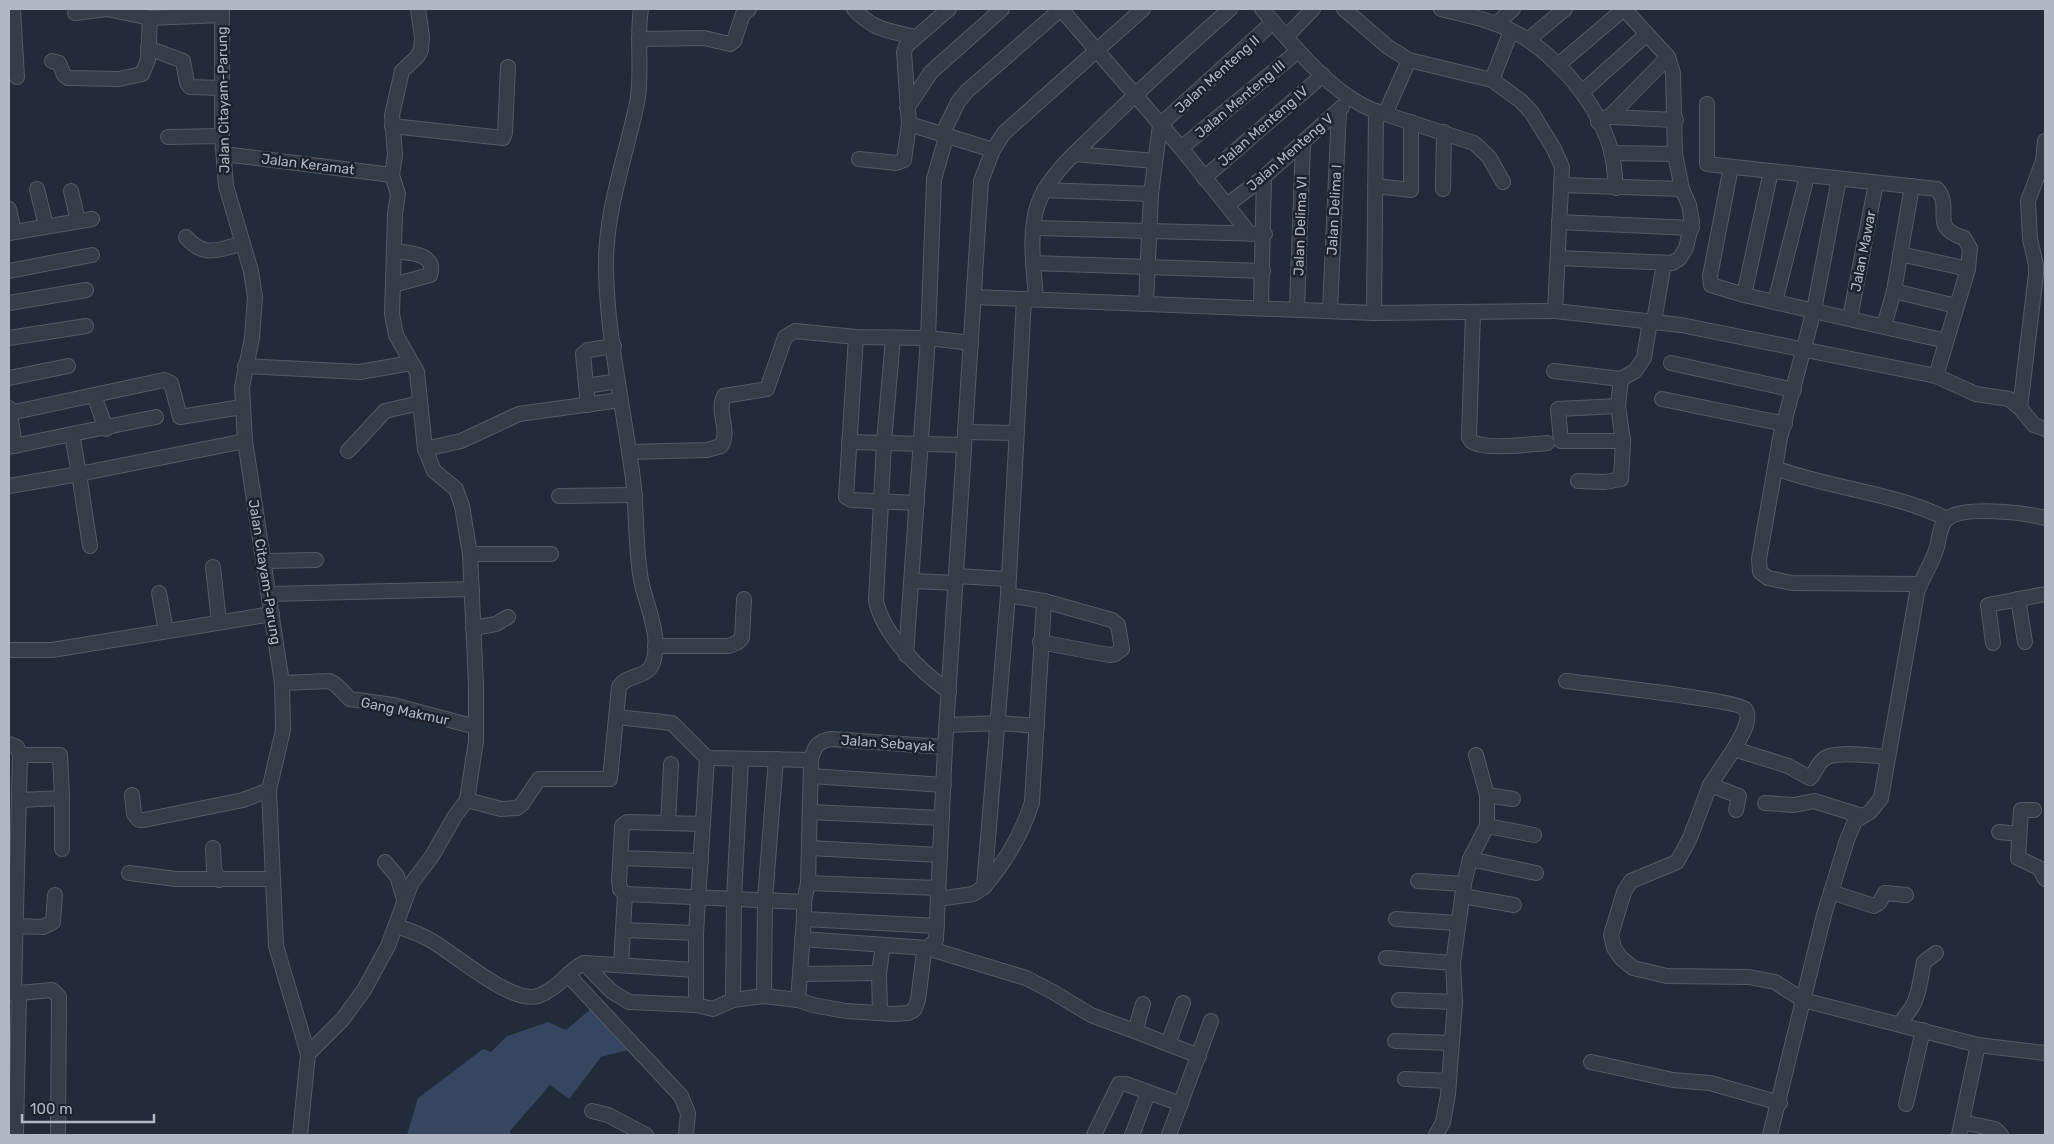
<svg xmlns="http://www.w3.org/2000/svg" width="2054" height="1144" viewBox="0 0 2054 1144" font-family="Rubik,sans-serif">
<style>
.water{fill:#364660}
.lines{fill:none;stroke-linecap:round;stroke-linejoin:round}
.minor-casing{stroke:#535b67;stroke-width:16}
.minor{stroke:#353d49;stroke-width:14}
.labels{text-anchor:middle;stroke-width:5;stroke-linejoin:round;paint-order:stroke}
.street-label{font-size:14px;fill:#b0b8c6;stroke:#1b222e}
</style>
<rect width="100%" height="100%" fill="#222b39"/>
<polygon class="water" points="592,1008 632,1049 601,1057 569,1099 550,1085 510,1131 511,1135 407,1135 418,1098 483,1049 491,1052 507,1036 548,1022 566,1030"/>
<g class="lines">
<g class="minor-casing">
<g id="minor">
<polyline points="13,9 17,77"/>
<polyline points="222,9 222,136 226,186 251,271 255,297 252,338 242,387 245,441 282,683 283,730 269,790 276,946 308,1054 300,1135"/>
<path d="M 854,9 C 873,30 889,31 916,37"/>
<polyline points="1061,9 1181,148 1250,234"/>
<path d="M 1262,9 C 1293,45 1337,102 1385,114 L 1409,60"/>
<polyline points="1344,9 1388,47 1409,60 1492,80 1521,101 1532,113 1554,149 1562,167 1555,311 1681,325 1936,376 1976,394 2009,399 2020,408 2034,425 2045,429"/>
<path d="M 1441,9 C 1459,14 1479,17 1496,24 C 1547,42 1596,98 1611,150 C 1614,162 1615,175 1616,188"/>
<polyline points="75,13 107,9 150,18 222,15"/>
<polyline points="1496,24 1513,9"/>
<polyline points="1287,36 1313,9"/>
<polyline points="639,39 704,38 730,44 734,41 743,14 749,9"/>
<polyline points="1529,39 1565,9"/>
<polyline points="148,48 183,61 187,83 190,87 222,88"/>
<polyline points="52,61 59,63 64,75 68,78 119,79 142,74 148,60 150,18"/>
<polyline points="1558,65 1624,9"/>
<polyline points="1492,80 1511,31"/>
<polyline points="1582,92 1647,34"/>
<path d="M 1707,104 L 1707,164 L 1937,189 C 1954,209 1928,227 1964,238 L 1970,248 L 1968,269 L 1900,254"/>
<polyline points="907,108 931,72 1002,9"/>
<polyline points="1385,114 1474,143 1489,157 1503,182"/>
<polyline points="1611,115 1612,117 1676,120"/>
<polyline points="1598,122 1611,115 1668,57"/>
<polyline points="909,124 993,150"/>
<polyline points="392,126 503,138 505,133 508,67"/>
<polyline points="168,137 222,136"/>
<polyline points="1181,148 1298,51"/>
<polyline points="1611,153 1675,154"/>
<polyline points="224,154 392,175"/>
<polyline points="1074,154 1155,161"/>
<polyline points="859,159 896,163 904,160 909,124 904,52 906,46 949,9"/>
<polyline points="1731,167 1710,276 1711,285 1744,295 1946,341"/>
<polyline points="1204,178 1323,75"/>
<path d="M 1839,179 L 1814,310 L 1780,438 L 1775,468 C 1831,489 1894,492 1947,519"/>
<polyline points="1561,185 1682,189"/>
<polyline points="1375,186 1411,190 1411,122"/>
<polyline points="37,189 46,226"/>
<polyline points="1443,189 1444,132"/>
<polyline points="1044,190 1151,194"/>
<polyline points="71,191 78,221"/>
<polyline points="1227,205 1264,177 1342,107"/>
<polyline points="9,209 14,232"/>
<polyline points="1559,222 1692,228"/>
<polyline points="1034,228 1265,234"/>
<polyline points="9,233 92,219"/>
<path d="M 186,237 C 204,258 217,250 241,244"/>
<polyline points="1559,258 1672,263 1679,259 1686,248 1692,222 1689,205 1682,189 1675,154 1673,73 1668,57 1624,9"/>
<polyline points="1033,263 1263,271"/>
<polyline points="9,271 92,255"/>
<path d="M 393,285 L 430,275 C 437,253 409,253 394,251"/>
<polyline points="1894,291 1956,306"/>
<polyline points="1744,295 1771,171"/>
<polyline points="974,297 1374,313 1376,111"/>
<path d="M 1036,299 C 1034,269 1028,234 1038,204 C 1048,176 1077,151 1098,131 C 1140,89 1185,49 1230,9"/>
<polyline points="1775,302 1807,176"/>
<polyline points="9,303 86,290"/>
<polyline points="1146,303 1151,194 1160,125 1273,22"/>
<polyline points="1261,306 1264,177"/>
<polyline points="1297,309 1303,143"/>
<polyline points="1330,310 1339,110"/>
<polyline points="1374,313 1555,311"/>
<path d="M 1473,313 L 1469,437 L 1471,441 C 1485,451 1530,444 1547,443"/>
<polyline points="1850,318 1876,183"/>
<polyline points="1654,321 1664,263"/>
<polyline points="1884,326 1894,291 1912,186"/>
<polyline points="856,337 846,497 851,500 917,503"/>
<polyline points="9,338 86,326"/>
<path d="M 893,338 L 884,442 L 876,601 C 884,637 921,671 949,692"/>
<polyline points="1671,363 1794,390"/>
<polyline points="245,366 360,372 411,363"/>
<polyline points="1554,371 1621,379"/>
<polyline points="1936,376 1968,269"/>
<polyline points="9,378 68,366"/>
<polyline points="586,386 618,381"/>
<polyline points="94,395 164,380 171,383 180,417 242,407"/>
<polyline points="1662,399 1785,424"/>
<polyline points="588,405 583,354 588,350 614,346"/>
<polyline points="1618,406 1558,409 1561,441 1623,441"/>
<polyline points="9,408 15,446"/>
<polyline points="2020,408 2036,274 2036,265 2030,239 2028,201 2043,161 2045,141"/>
<polyline points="10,413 94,395 106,429"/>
<polyline points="965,432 1016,433"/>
<polyline points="72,434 156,417"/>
<polyline points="849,442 964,445"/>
<polyline points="9,447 72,434 79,474 245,441"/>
<polyline points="425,449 461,441 519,414 620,400"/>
<polyline points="348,451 385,411 420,403"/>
<path d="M 629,452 L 707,450 L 721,446 C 731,430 716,413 724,396 L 767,389 L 785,337 L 795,331 L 856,337 L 928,338 L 971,343"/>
<polyline points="1775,468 1759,559 1760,572 1768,578 1792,583 1920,584"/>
<polyline points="1578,481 1605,482 1621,479 1623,441 1618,406 1621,379 1635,371 1644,358 1650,321"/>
<polyline points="9,486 79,474 90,546"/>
<polyline points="559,496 635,495"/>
<polyline points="470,554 551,554"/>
<polyline points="265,561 316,560"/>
<polyline points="213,567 219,622"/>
<polyline points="956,576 1007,579"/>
<polyline points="913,581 956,583"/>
<polyline points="159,593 166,631"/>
<polyline points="270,594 472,589"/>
<polyline points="1008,595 1044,601 1112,620 1118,625 1122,649 1115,654 1109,655 1040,642"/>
<polyline points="2018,599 2025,642"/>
<polyline points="473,628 496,624 508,617"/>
<polyline points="1993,643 1988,605 2045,594"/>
<polyline points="655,646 729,646 738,642 742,638 744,599"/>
<polyline points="9,650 52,650 272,614"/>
<polyline points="906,655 928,338 934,179 945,141 945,129 958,102 967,91 1061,9"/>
<path d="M 1566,681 C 1589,684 1737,700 1745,709 C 1753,719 1739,740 1734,749 L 1788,766 L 1810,778 C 1815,773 1818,763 1824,759 C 1835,750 1873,756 1887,757"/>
<polyline points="282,683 329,681 335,684 350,699 393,705 476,727"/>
<polyline points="617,717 672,723 707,758 811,760"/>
<polyline points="947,725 999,723 1037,726"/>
<polyline points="9,744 17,747 20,755 14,989 9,994"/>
<polyline points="1734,749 1710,785 1690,838 1677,862 1631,881 1624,892 1611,935 1614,948 1621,958 1633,968 1667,976 1749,977 1775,982 1803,1000 1978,1045 2045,1053"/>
<polyline points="20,755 60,755 62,798 20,800"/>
<polyline points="811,776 944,785"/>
<polyline points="1710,785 1739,796 1736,810"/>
<polyline points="132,795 134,814 139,820 144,820 243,800 269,790"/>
<polyline points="1487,795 1513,799"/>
<polyline points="62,798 62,849"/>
<path d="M 467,800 L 501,809 L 517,808 L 522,804 L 539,779 L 610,779 L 619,687 C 625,675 646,678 652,665 C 663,638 646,606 641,580 C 635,547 637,512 633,479 C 624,410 608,342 606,273 C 604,214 625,160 637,103 C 643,72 636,40 641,9"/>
<polyline points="1765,803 1794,805 1814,801 1862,816"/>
<polyline points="2034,810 2021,810 2018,858 2039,868 2045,879"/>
<polyline points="810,812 942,818"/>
<polyline points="668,823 671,764"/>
<polyline points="1487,826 1534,835"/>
<polyline points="1999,832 2019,834"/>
<polyline points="213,848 214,869 219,880"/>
<polyline points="809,848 939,855"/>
<polyline points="621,858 701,861"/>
<polyline points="1470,859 1536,873"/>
<polyline points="385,862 397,876 404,899"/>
<polyline points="129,873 176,879 273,879"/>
<polyline points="1418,881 1464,884"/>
<polyline points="808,883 938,888"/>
<path d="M 984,887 C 1006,861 1022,835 1032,802 L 1044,601"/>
<polyline points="1831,892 1874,906 1879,903 1885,893 1906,895"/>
<polyline points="625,894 804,902"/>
<polyline points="1462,896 1514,905"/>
<polyline points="938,899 973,894 984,887 1008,595 1024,299"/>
<polyline points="1396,919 1458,923"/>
<polyline points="15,926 43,927 53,922 55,895"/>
<path d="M 396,926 C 409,930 420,934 432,941 C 456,955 511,1004 538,996 C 559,989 569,969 584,963 L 611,991 L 629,1002 L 696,1005 L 713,1009 L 733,1000 L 764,996 L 798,1000 L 813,1005 L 846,1011 L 893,1014 L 908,1013 L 914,1010 L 918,1000 L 924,952 L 936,940 L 945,747 L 981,181 L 993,150 L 1004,133 L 1143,9"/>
<path d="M 937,926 L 804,919 L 804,902 L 808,883 L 811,760 C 814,747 818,741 831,739 L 945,747"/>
<polyline points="624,930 696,933"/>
<polyline points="802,939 927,948 1026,978 1053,992 1091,1015 1137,1032"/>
<polyline points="1386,958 1453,963"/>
<polyline points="584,963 695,970"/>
<polyline points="621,965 625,894 620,889 619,881 622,826 627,822 703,824"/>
<polyline points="800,974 879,973"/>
<polyline points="569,976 681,1096 688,1113 686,1135"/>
<polyline points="14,989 19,993 16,1135"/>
<polyline points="19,993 52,990 59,997 58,1135"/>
<polyline points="764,996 765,899 776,759"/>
<polyline points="733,1000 734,898 741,759"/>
<polyline points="798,1000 804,919"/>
<polyline points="1399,1000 1455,1002"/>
<polyline points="1143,1004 1138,1021 1137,1032 1199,1056"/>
<polyline points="696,1005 696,933 707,758"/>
<polyline points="880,1013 879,973 883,945"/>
<path d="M 1901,1024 C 1904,1015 1912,1010 1915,1001 C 1920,989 1921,975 1924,962 L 1936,953"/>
<polyline points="1395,1041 1452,1043"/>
<polyline points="1168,1044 1183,1003"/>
<polyline points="308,1054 342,1020 364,990 388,946 411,884 432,856 455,816 467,800 476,741 476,685 470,554 462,506 456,489 434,471 425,449 417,372 396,335 392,314 395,214 398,194 392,175 395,155 392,115 402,71 417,57 421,50 422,37 418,9"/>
<polyline points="1591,1062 1673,1080 1710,1083 1780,1103"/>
<polyline points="1405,1079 1449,1081"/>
<polyline points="1906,1104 1923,1030"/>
<polyline points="592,1111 608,1115 646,1135"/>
<polyline points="1962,1122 1995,1129 2001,1135"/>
<polyline points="1094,1135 1119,1084 1126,1084 1181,1104"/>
<polyline points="1132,1135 1148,1093"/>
<polyline points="1169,1135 1211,1021"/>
<polyline points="1436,1135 1443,1122 1448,1095 1455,1002 1453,963 1464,884 1470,859 1487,826 1487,795 1476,755"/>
<path d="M 1770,1135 L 1824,915 L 1847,840 L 1855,821 L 1870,812 L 1881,798 L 1917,593 C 1922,577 1932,564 1937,547 C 1939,539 1940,525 1947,519 C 1963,505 2026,513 2045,518"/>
<polyline points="1959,1135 1978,1045"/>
</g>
</g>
<use href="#minor" class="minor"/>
</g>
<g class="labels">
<g class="street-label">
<text transform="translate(1217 74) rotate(-42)" y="5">Jalan Menteng II</text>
<text transform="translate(1240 99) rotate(-40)" y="5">Jalan Menteng III</text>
<text transform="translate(223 100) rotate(-91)" y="5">Jalan Citayam-Parung</text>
<text transform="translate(1263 126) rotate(-41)" y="5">Jalan Menteng IV</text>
<text transform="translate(1290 152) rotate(-41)" y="5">Jalan Menteng V</text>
<text transform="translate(308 164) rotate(7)" y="5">Jalan Keramat</text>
<text transform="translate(1334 210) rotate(-87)" y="5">Jalan Delima I</text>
<text transform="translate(1300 226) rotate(-88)" y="5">Jalan Delima VI</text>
<text transform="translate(1863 251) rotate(-79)" y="5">Jalan Mawar</text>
<text transform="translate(265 572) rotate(81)" y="5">Jalan Citayam-Parung</text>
<text transform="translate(405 711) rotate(12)" y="5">Gang Makmur</text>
<text transform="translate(888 743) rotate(4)" y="5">Jalan Sebayak</text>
</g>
</g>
<rect width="2054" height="1144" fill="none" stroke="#b0b8c6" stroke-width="20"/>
<path d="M22 1114v8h132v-8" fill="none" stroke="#b0b8c6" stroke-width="2.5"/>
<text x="30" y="1114" font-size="15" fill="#b0b8c6" stroke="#1b222e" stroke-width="4" paint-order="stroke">100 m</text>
</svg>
